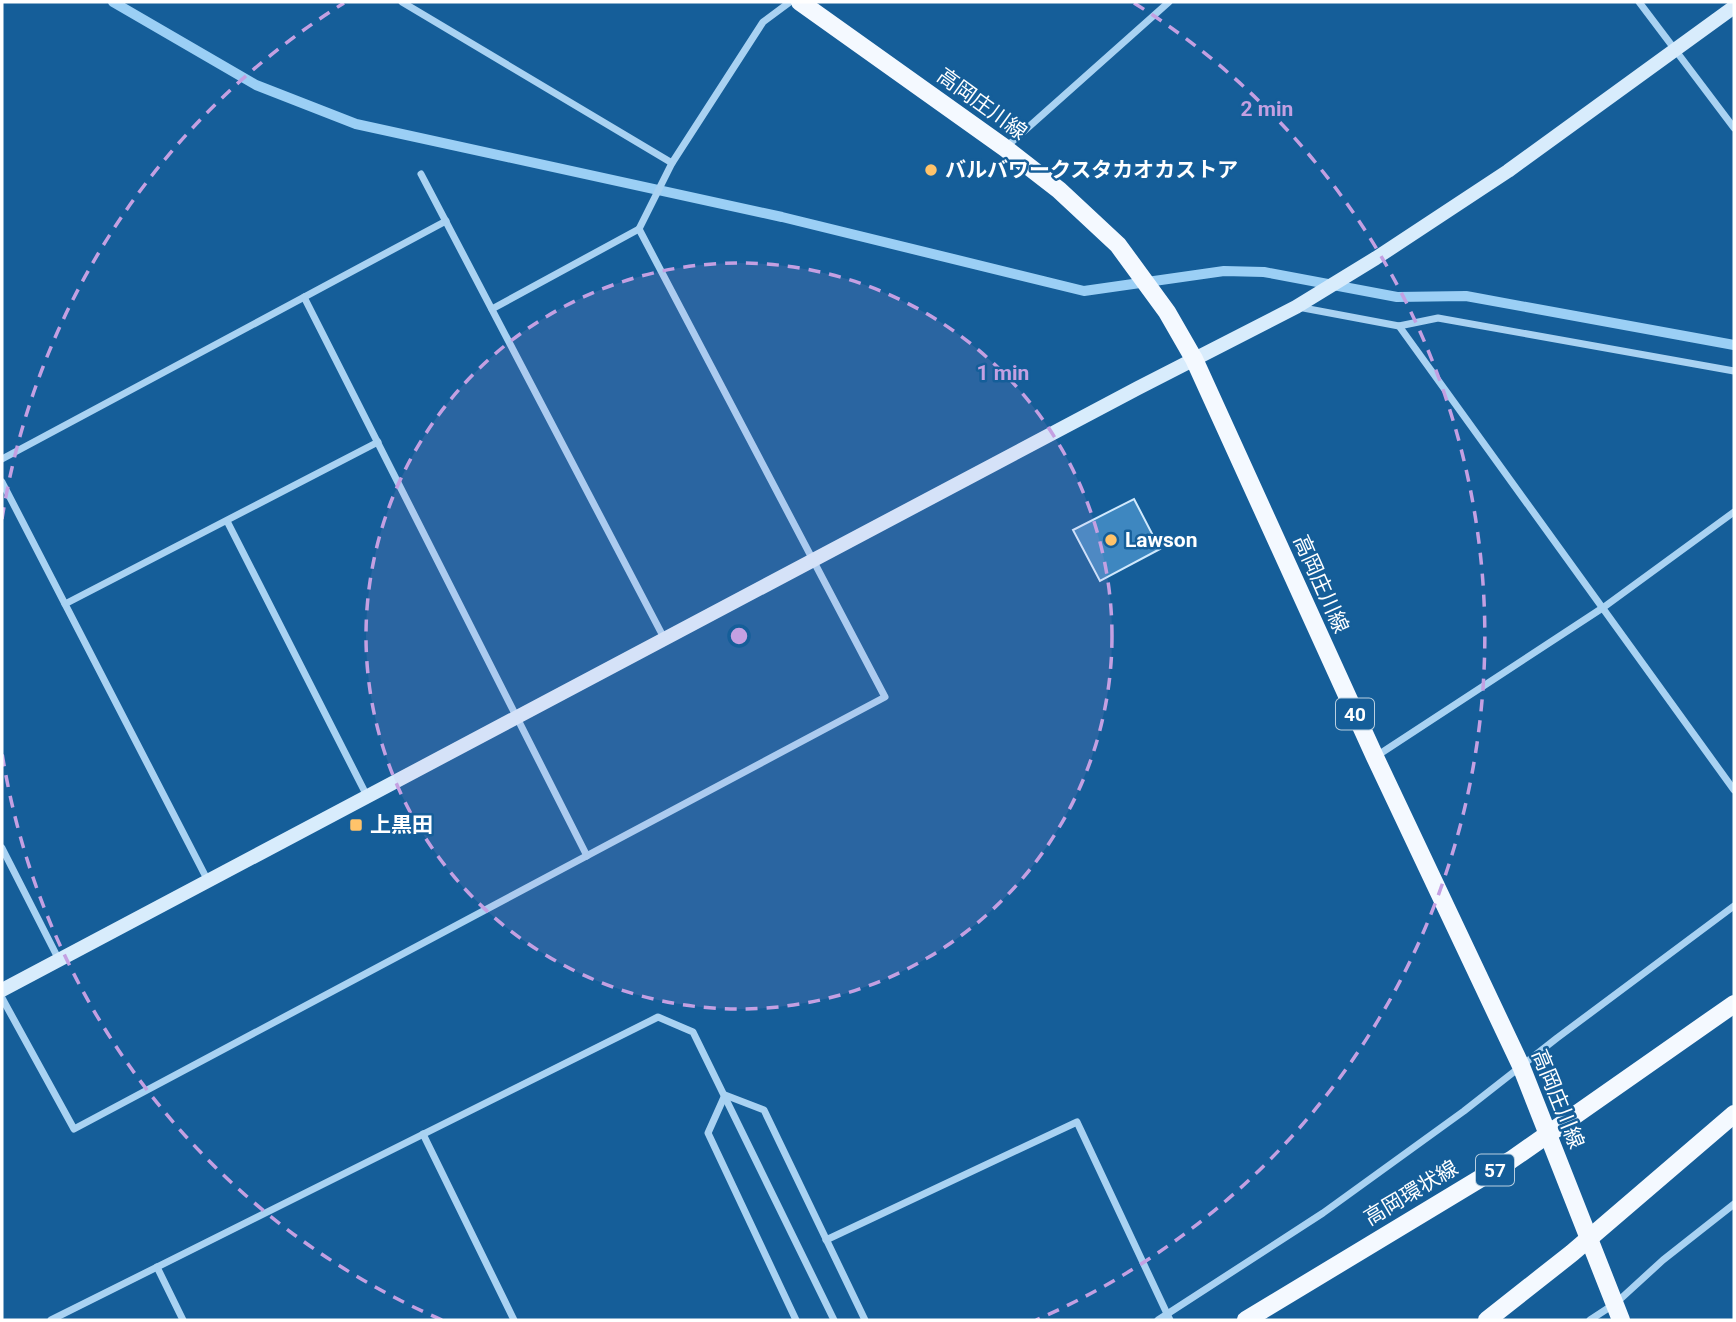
<svg xmlns="http://www.w3.org/2000/svg" width="1736" height="1322" viewBox="0 0 1736 1322" font-family="Roboto,'Noto Sans JP',sans-serif">
<style>
.lines{fill:none;stroke-linecap:round;stroke-linejoin:round}
.stream{stroke:#9bcff5;stroke-width:10}
.building{fill:#3e87c0;stroke:#d0e9fd;stroke-width:2}
.street{stroke:#a9d2f2;stroke-width:7}
.secondary{stroke:#d8ecfc;stroke-width:14}
.primary{stroke:#f4f9ff;stroke-width:18}
.primary-bridge{stroke:#f4f9ff;stroke-width:18}
.ring{fill:none;stroke:#c4a0e2;stroke-width:3.5;stroke-dasharray:12 9}
.poi-dot{fill:#ffc36a;stroke:#155e99;stroke-width:2.5}
.labels{text-anchor:middle;stroke-width:5;stroke-linejoin:round;paint-order:stroke}
.shield{fill:#155e99;stroke:#b9cfe0;stroke-width:2}
.shield-label{font-size:19px;font-weight:bold;fill:#fff}
.street-label{font-size:21px;fill:#fff;stroke:#155e99}
.poi-label{font-size:21px;font-weight:bold;fill:#fff;stroke:#155e99;text-anchor:start}
.centre{fill:#c4a0e2;stroke:#155e99;stroke-width:3.5}
.ring-label{font-size:21px;text-anchor:middle;font-weight:bold;fill:#c4a0e2;stroke:#155e99;stroke-width:5;stroke-linejoin:round;paint-order:stroke}
</style>
<rect width="100%" height="100%" fill="#155e99"/>
<g class="lines">
<polyline class="stream" points="113,2 256,85 356,124 782,217 1084,291 1224,271 1264,272 1397,297 1466,296 1734,345"/>
</g>
<polygon class="building" points="1134,499 1160,549 1100,581 1073,530"/>
<g class="lines">
<g class="street">
<polyline points="402,2 672,163"/>
<polyline points="1639,2 1734,128"/>
<polyline points="1005,148 1169,2"/>
<polyline points="421,174 664,638"/>
<polyline points="639,229 672,163 763,22 790,2"/>
<polyline points="304,297 587,856"/>
<polyline points="1298,307 1399,326 1734,790"/>
<polyline points="1399,326 1438,318 1734,371"/>
<polyline points="2,459 446,221"/>
<polyline points="2,482 208,881"/>
<polyline points="227,521 367,796"/>
<polyline points="65,604 378,442"/>
<polyline points="1375,757 1604,607 1734,512"/>
<polyline points="2,848 59,960"/>
<polyline points="2,998 74,1129 885,697 639,229 492,309"/>
<polyline points="423,1134 514,1320"/>
<polyline points="826,1240 1077,1122 1170,1320"/>
<polyline points="157,1267 183,1320"/>
<polyline points="51,1320 658,1017 693,1032 834,1320"/>
<polyline points="796,1320 708,1133 725,1095 764,1110 865,1320"/>
<polyline points="1158,1320 1323,1213 1464,1111 1557,1038 1734,906"/>
<polyline points="1590,1320 1616,1303 1663,1260 1734,1204"/>
</g>
<polyline class="secondary" points="2,990 1138,388 1296,307 1376,258 1508,171 1734,7"/>
<polyline class="primary" points="800,2 1005,148 1059,190 1118,245 1167,312 1194,359 1375,757 1521,1066 1621,1320"/>
<g class="primary-bridge">
<polyline points="1246,1320 1511,1160 1734,1004"/>
<polyline points="1487,1320 1572,1253 1734,1114"/>
</g>
</g>
<circle cx="739" cy="636" r="373" fill="#c4a0e2" fill-opacity=".12"/>
<g class="ring">
<circle cx="739" cy="636" r="373"/>
<path d="M442 1320A746 746 0 0 1 2 753M2 519A746 746 0 0 1 344 3M1134 3A746 746 0 0 1 1036 1320"/>
</g>
<g class="poi-dot">
<circle cx="931" cy="170" r="7"/>
<circle cx="1111" cy="540" r="7"/>
<rect x="349" y="818" width="14" height="14" rx="3.5"/>
</g>
<g class="labels">
<g class="shield">
<rect x="1336" y="698.5" width="38" height="31" rx="5"/>
<rect x="1476" y="1154.5" width="38" height="31" rx="5"/>
</g>
<g class="shield-label">
<text x="1355" y="721">40</text>
<text x="1495" y="1177">57</text>
</g>
<g class="street-label">
<text transform="translate(982 104) rotate(36)" y="7">高岡庄川線</text>
<text transform="translate(1321 584) rotate(66)" y="7">高岡庄川線</text>
<text transform="translate(1558 1099) rotate(68)" y="7">高岡庄川線</text>
<text transform="translate(1411 1193) rotate(-31)" y="7">高岡環状線</text>
</g>
<g class="poi-label">
<text x="945" y="177">バルバワークスタカオカストア</text>
<text x="1125" y="547">Lawson</text>
<text x="370" y="832">上黒田</text>
</g>
</g>
<circle cx="739" cy="636" r="10" class="centre"/>
<g class="ring-label">
<text x="1267" y="116">2 min</text>
<text x="1003" y="380">1 min</text>
</g>
<rect width="1736" height="1322" fill="none" stroke="#ffffff" stroke-width="7"/>
</svg>
